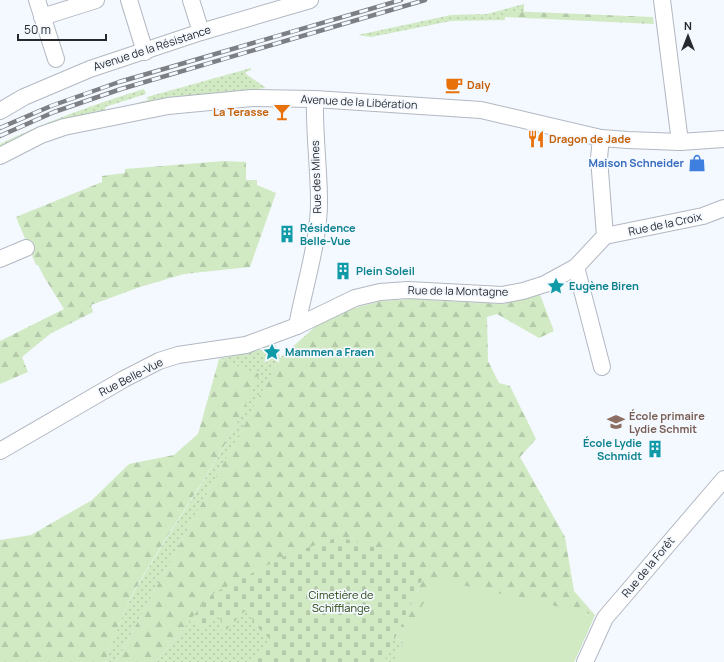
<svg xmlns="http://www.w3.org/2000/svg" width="724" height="662" viewBox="0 0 724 662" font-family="Manrope,sans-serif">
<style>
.grass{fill:url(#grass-dots)}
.forest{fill:url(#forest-firs)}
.cemetery{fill:url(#cemetery-stones)}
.park{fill:#d1eac4}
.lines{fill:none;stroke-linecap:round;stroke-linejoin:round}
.minor-casing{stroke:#b2b8c2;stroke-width:18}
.minor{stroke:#fff;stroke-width:16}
.rail-casing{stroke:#7c8085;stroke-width:4.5}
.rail{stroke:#f4f8ff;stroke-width:3;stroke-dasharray:9;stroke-linecap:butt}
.labels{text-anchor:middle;stroke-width:3.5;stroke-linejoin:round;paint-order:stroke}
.street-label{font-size:11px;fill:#26292d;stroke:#f4f8ff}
.food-label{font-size:11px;font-weight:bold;fill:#c56008;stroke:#f4f8ff;text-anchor:start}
.shop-label{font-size:11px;font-weight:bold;fill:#366cbe;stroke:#f4f8ff;text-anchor:end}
.culture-label{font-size:11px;font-weight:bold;fill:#0d838f;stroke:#f4f8ff;text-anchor:start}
.education-label{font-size:11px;font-weight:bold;fill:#785e54;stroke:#f4f8ff;text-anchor:start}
.park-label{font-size:11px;fill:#23430a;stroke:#f4f8ff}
</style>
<defs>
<pattern id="grass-dots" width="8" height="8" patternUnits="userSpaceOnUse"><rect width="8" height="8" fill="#d1eac4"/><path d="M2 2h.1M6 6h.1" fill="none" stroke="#b3c9a9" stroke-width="1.8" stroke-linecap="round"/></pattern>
<pattern id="forest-firs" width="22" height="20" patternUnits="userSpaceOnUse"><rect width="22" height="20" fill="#d1eac4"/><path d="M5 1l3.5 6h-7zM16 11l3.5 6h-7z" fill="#b3c9a9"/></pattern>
<pattern id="cemetery-stones" width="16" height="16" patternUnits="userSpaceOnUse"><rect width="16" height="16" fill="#d1eac4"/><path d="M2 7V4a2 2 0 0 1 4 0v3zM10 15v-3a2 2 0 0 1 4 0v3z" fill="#b3c9a9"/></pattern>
</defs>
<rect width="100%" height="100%" fill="#f4f8ff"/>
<g class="grass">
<polygon points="524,4 524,12 505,11 505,20 451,21 371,37 358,35 451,15 487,14"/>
<polygon points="251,68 251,70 246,72 246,74 266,88 167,100 137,106 137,103 148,100 147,97"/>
<path d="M 144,89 L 146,94 L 105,107 L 105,110 C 64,119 37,126 0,148 L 0,144 C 47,121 95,104 144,89 Z"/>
<path d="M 269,342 L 276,346 L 280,358 L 269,379 L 116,662 L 105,662 C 114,640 121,615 133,594 C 174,521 228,454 258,375 L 219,359 L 263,349 L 261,344 Z"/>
<polygon points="289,554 395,638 403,642 393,662 156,662 212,594"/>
</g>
<g class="forest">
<polygon points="505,11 653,17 654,24 505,17"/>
<polygon points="224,161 246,162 246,180 257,180 257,185 276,193 250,267 184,274 140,287 91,305 93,312 50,334 22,357 28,372 0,384 0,341 64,309 44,277 38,265 36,265 16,217 102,182 102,176 125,173 125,169"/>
<polygon points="539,292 554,331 539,338 497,314 487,317 488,361 499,383 510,386 536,439 520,457 565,537 574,591 595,615 574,662 393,662 403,642 395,638 423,578 212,594 156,662 116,662 280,358 316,326 351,309 381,301 411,299 504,304"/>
<path d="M 219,359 L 259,374 C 228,454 173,521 132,595 C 121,616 114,640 105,662 L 0,662 L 0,540 L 31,535 L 92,500 L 129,464 L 174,455 L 198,434 Z"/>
</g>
<polygon class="cemetery" points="339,537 404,556 423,578 384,662 251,662 273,642 252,622 253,620 245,611 222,634 221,620 215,615 203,631 189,621 212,594 289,554"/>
<polygon class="park" points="436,579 595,615 574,662 393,662"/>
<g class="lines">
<g class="minor-casing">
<g id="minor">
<polyline points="37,0 56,59"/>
<polyline points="129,0 145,52"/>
<polyline points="191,0 201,32"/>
<polyline points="662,0 680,142"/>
<polyline points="42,17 96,0"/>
<polyline points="0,111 24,97 90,69 201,32 310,0"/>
<polyline points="0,156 41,135 64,127 168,106 252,98 315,99 481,110 601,138 628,140 680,142 724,139"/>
<polyline points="605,236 703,216 724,208"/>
<polyline points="0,259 26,248"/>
<polyline points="576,267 602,367"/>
<path d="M 297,326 C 304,287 319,242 319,202 C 319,168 314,133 315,99"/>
<polyline points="0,451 124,379 159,361 178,355 246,345 297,326 355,298 380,292 408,290 502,295 523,291 545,284 576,267 605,236 599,158 601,138"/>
<polyline points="585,662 605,618 724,479"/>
</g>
</g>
<use href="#minor" class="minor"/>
<g class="rail-casing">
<g id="rail">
<polyline points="0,128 51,106 119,82 401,0"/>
<polyline points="0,136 54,112 121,89 425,0"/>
</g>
</g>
<use href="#rail" class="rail"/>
</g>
<defs>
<g id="cafe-bare" transform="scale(1.38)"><path d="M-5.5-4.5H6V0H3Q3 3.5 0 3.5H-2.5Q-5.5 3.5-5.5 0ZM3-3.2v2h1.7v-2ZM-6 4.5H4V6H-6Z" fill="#e8710a" stroke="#f4f8ff" stroke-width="2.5" paint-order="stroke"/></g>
<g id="bar-bare" transform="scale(1.38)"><path d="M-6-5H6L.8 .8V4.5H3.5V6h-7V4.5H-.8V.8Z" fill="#e8710a" stroke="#f4f8ff" stroke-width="2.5" paint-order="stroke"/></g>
<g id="restaurant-bare" transform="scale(1.38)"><path d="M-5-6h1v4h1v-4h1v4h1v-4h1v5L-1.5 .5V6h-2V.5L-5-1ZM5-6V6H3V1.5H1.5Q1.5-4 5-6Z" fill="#e8710a" stroke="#f4f8ff" stroke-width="2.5" paint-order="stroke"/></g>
<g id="shop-bare" transform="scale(1.38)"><path d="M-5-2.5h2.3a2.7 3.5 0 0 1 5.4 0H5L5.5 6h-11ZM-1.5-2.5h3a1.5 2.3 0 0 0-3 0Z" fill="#3f7fe0" stroke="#f4f8ff" stroke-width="2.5" paint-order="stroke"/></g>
<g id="building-bare" transform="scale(1.38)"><path d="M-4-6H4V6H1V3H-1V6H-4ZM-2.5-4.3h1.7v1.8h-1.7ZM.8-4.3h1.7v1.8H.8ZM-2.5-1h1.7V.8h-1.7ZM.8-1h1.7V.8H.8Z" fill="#0f9aa8" stroke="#f4f8ff" stroke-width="2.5" paint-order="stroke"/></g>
<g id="sight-bare" transform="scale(1.38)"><path d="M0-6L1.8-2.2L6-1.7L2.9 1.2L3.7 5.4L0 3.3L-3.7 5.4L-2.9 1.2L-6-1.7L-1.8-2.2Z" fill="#0f9aa8" stroke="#f4f8ff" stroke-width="2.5" paint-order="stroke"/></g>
<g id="school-bare" transform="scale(1.38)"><path d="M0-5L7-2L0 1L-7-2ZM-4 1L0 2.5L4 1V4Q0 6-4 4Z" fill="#8d6e63" stroke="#f4f8ff" stroke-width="2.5" paint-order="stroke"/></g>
</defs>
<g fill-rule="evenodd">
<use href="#cafe-bare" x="454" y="85"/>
<use href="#bar-bare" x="282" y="112"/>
<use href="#restaurant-bare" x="536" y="139"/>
<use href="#shop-bare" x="697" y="163"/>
<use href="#building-bare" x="287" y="234"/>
<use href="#building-bare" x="343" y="271"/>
<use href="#sight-bare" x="556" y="286"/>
<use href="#sight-bare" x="272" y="352"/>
<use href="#school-bare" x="616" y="422"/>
<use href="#building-bare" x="655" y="449"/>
</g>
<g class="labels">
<g class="street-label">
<text transform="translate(152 48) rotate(-18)" y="4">Avenue de la Résistance</text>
<text transform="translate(359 102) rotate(3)" y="4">Avenue de la Libération</text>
<text transform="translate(316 177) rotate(-92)" y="4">Rue des Mines</text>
<text transform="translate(665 224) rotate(-12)" y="4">Rue de la Croix</text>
<text transform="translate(458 291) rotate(1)" y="4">Rue de la Montagne</text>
<text transform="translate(131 377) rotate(-27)" y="4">Rue Belle-Vue</text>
<text transform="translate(648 567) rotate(-50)" y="4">Rue de la Forêt</text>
</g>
<g class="food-label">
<text x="467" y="89">Daly</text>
<text x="269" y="116" text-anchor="end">La Terasse</text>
<text x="549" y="143">Dragon de Jade</text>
</g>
<g class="shop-label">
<text x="684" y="167">Maison Schneider</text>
</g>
<g class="culture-label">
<text x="300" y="232">Résidence<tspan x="300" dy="13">Belle-Vue</tspan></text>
<text x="356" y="275">Plein Soleil</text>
<text x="569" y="290">Eugène Biren</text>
<text x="285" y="356">Mammen a Fraen</text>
<text x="642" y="447" text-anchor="end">École Lydie<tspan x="642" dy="13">Schmidt</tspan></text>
</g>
<g class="education-label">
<text x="629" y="420">École primaire<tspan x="629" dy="13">Lydie Schmit</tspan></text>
</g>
<g class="park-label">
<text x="341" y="599">Cimetière de<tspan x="341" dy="13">Schifflange</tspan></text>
</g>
</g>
<g transform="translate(688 36)" stroke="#f4f8ff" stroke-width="3" paint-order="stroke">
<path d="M0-3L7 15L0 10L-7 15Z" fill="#26292d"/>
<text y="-6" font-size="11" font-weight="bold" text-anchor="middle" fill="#26292d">N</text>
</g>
<path d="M18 34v6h88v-6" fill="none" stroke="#26292d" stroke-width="2"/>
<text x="24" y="34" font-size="12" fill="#26292d" stroke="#f4f8ff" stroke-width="3" paint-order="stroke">50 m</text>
</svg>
